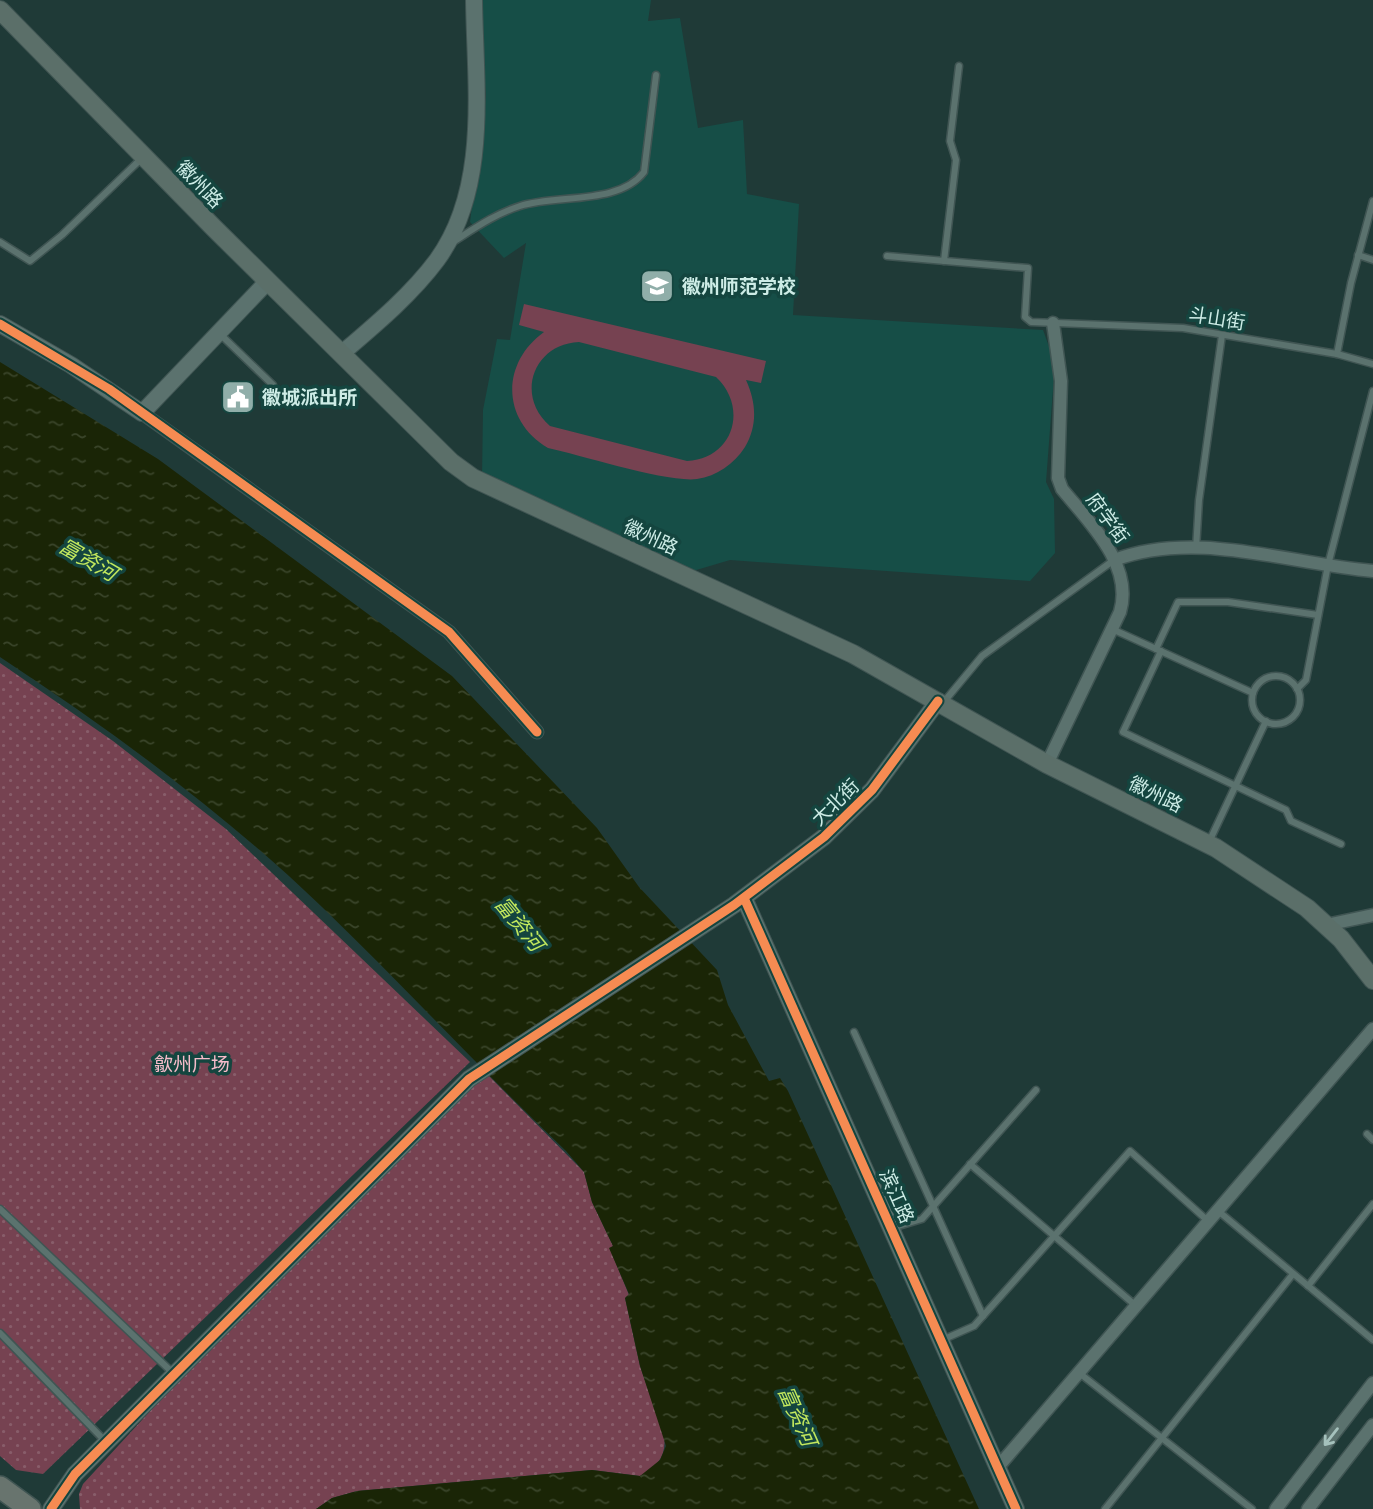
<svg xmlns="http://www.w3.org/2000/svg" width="1373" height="1509" viewBox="0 0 1373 1509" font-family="'Sofia Sans Condensed','Noto Sans SC',sans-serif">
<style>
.built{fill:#164e47}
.grass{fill:url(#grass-dots)}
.pitch{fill:#764251;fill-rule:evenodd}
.water{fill:url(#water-ripples)}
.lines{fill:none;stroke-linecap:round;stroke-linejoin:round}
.service-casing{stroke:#405553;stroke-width:9}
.minor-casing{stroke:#405553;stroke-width:15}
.tertiary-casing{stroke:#405553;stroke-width:18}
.secondary-casing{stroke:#405553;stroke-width:20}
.trunk-casing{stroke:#405553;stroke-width:24}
.service{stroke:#5b726e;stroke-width:6}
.minor{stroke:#5b726e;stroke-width:12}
.tertiary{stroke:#5b726e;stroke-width:16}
.secondary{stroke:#5b6f69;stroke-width:18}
.trunk{stroke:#68746e;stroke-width:21}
.cycleway-casing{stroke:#14453f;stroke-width:13}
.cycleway{stroke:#f68b52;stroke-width:9}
.oneway{stroke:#a5c1bc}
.labels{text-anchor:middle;stroke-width:7;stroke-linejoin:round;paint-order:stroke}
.street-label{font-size:19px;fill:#cdece6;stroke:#14453f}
.poi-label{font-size:19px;font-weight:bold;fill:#cdece6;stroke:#14453f;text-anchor:start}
.park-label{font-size:19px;fill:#f6bcca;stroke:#14453f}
.water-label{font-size:21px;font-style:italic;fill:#c2e85d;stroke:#14453f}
</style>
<defs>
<pattern id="grass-dots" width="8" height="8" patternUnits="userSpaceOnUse" patternTransform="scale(1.75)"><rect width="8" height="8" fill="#764251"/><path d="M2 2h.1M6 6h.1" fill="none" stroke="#885d6a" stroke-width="1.8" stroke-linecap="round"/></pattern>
<pattern id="water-ripples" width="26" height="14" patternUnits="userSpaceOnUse" patternTransform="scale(1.75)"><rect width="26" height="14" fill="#1a2506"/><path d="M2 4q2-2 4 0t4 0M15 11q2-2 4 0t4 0" fill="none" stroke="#3a452a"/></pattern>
</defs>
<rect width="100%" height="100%" fill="#1f3a37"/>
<polygon class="built" points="483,0 651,0 648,21 680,18 698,128 743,120 747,194 799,204 793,315 1043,330 1055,363 1046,482 1054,499 1055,553 1030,581 730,560 693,571 482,479 483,410 497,339 510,340 526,243 504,258 470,222 486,95 480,39"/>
<g class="grass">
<polygon points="0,663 113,741 226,829 470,1062 43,1474 16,1470 0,1456"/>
<path d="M 489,1076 L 584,1172 L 592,1202 L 613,1246 L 610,1249 L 629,1295 L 625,1298 L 640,1366 L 664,1436 C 667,1455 657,1468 640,1476 L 592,1470 L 357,1491 L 332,1498 L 316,1509 L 80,1509 L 79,1494 L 83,1484 L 188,1370 L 474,1083 Z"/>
</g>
<path class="pitch" d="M 524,304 L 766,361 L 761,383 L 746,380 C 756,402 758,425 745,447 C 734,464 717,476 697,479 C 668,483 581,455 548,448 C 501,420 501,363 544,332 L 519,325 ZM 579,342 L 716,377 C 749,408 733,459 687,461 L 550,426 C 515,396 533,344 579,342 Z"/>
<path class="water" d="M 0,362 L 158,459 L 452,676 L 597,828 L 639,887 L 717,970 L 728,1005 L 769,1081 L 780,1078 L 788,1091 L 979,1509 L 316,1509 L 332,1498 L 357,1491 L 592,1470 L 640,1476 L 660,1460 L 666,1446 L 640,1366 L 625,1298 L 629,1294 L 609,1248 L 613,1246 L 592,1202 L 584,1172 L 566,1151 C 483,1072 405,987 322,907 C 224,813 114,732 0,657 Z"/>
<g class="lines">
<g class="service-casing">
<g id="service">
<polyline points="0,242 30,261 62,235 143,157"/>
<path d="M 453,242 C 475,228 495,214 520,206 C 558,194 619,205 644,172 L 656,75"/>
<polyline points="1358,255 1373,260"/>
<polyline points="887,256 1028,268 1025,317 1031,322 1183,328 1337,354 1373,364"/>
<polyline points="944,261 956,160 950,141 959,66"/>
<polyline points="220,334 273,385"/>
<polyline points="1337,354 1351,283 1373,201"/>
<polyline points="1196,549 1199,500 1222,335"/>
<polyline points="1112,629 1253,693"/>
<polyline points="1156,649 1178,602 1228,602 1318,615"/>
<polyline points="1161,651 1123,732 1286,810 1291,821 1341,844"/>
<circle cx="1276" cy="700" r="24"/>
<polyline points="1297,689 1306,680 1328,565 1373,391"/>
<polyline points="943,703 982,656 1114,560"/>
<polyline points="1209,842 1266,721"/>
<polyline points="854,1032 983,1316"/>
<polyline points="1367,1134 1373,1140"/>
<polyline points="970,1164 1135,1305"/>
<polyline points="0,1209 174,1374"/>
<polyline points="1217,1210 1373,1340"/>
<polyline points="892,1228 922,1219 1036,1090"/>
<polyline points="1308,1286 1373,1204"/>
<polyline points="0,1333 105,1441"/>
<polyline points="942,1340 974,1326 1130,1151 1208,1221"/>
<polyline points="1078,1372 1252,1509"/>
<polyline points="1105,1509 1293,1274"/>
</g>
</g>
<g class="minor-casing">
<g id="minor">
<polyline points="142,413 449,632 537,732"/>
<path d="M 1114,560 C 1197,529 1288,564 1373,571"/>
<path d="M 1047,764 L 1120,612 C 1134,565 1089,522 1062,489 L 1058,478 L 1061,381 L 1053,323"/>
<polyline points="1326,925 1373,915"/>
<polyline points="998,1467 1373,1029"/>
<polyline points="1276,1509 1373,1383"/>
<polyline points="1308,1509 1373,1425"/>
</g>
</g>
<g class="tertiary-casing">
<g id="tertiary">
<polyline points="0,324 71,365 142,413 268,281"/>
<path d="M 341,354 C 375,325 411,295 437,260 C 490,187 475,84 474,0"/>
<polyline points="744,898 1016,1509"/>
<polyline points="51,1509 75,1474 469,1079 734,905 824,837 872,790 938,701"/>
</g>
</g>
<g class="secondary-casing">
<polyline id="secondary" points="0,10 214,228 451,462 473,478 853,654 1047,764 1216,848 1307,908 1341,939 1373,980"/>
</g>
<g class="trunk-casing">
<polyline id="trunk" points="0,1487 30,1509"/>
</g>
<use href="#service" class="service"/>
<use href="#minor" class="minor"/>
<use href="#tertiary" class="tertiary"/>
<use href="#secondary" class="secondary"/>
<use href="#trunk" class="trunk"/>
<g class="cycleway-casing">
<g id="cycleway">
<polyline points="0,324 109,389 449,632 537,732"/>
<polyline points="744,898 1016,1509"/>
<polyline points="51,1509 75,1474 469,1079 734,905 824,837 872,790 938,701"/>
</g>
</g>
<use href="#cycleway" class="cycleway"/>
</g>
<defs><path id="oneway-shaft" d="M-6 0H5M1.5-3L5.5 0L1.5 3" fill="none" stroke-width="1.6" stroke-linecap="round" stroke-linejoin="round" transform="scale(1.75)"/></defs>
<use class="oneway" href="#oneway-shaft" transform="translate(1331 1437) rotate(128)"/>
<defs>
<g id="school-square" transform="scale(1.75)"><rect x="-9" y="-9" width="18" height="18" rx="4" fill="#90aea9" stroke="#14453f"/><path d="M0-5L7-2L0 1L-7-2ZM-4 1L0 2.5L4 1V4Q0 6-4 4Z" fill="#fff"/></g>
<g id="civic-square" transform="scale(1.75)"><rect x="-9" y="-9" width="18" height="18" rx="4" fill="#90aea9" stroke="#14453f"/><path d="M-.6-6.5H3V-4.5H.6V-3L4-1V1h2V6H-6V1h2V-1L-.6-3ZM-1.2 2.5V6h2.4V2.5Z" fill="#fff"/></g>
</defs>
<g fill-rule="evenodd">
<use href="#school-square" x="657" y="286"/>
<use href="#civic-square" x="238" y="397"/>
</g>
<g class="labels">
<g class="street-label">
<text transform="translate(200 184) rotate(46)" y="7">徽州路</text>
<text transform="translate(1217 318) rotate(9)" y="7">斗山街</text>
<text transform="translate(1108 518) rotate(54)" y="7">府学街</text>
<text transform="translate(651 537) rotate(25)" y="7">徽州路</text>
<text transform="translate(1156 794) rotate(26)" y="7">徽州路</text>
<text transform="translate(835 802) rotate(-44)" y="7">大北街</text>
<text transform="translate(897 1196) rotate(66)" y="7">滨江路</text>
</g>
<g class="poi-label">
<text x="682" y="293">徽州师范学校</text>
<text x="262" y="404">徽城派出所</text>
</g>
<g class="park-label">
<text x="192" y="1071">歙州广场</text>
</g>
<g class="water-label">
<text transform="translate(88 560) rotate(30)" y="7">富资河</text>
<text transform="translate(519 924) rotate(51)" y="7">富资河</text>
<text transform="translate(797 1416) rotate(66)" y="7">富资河</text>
</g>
</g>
</svg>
